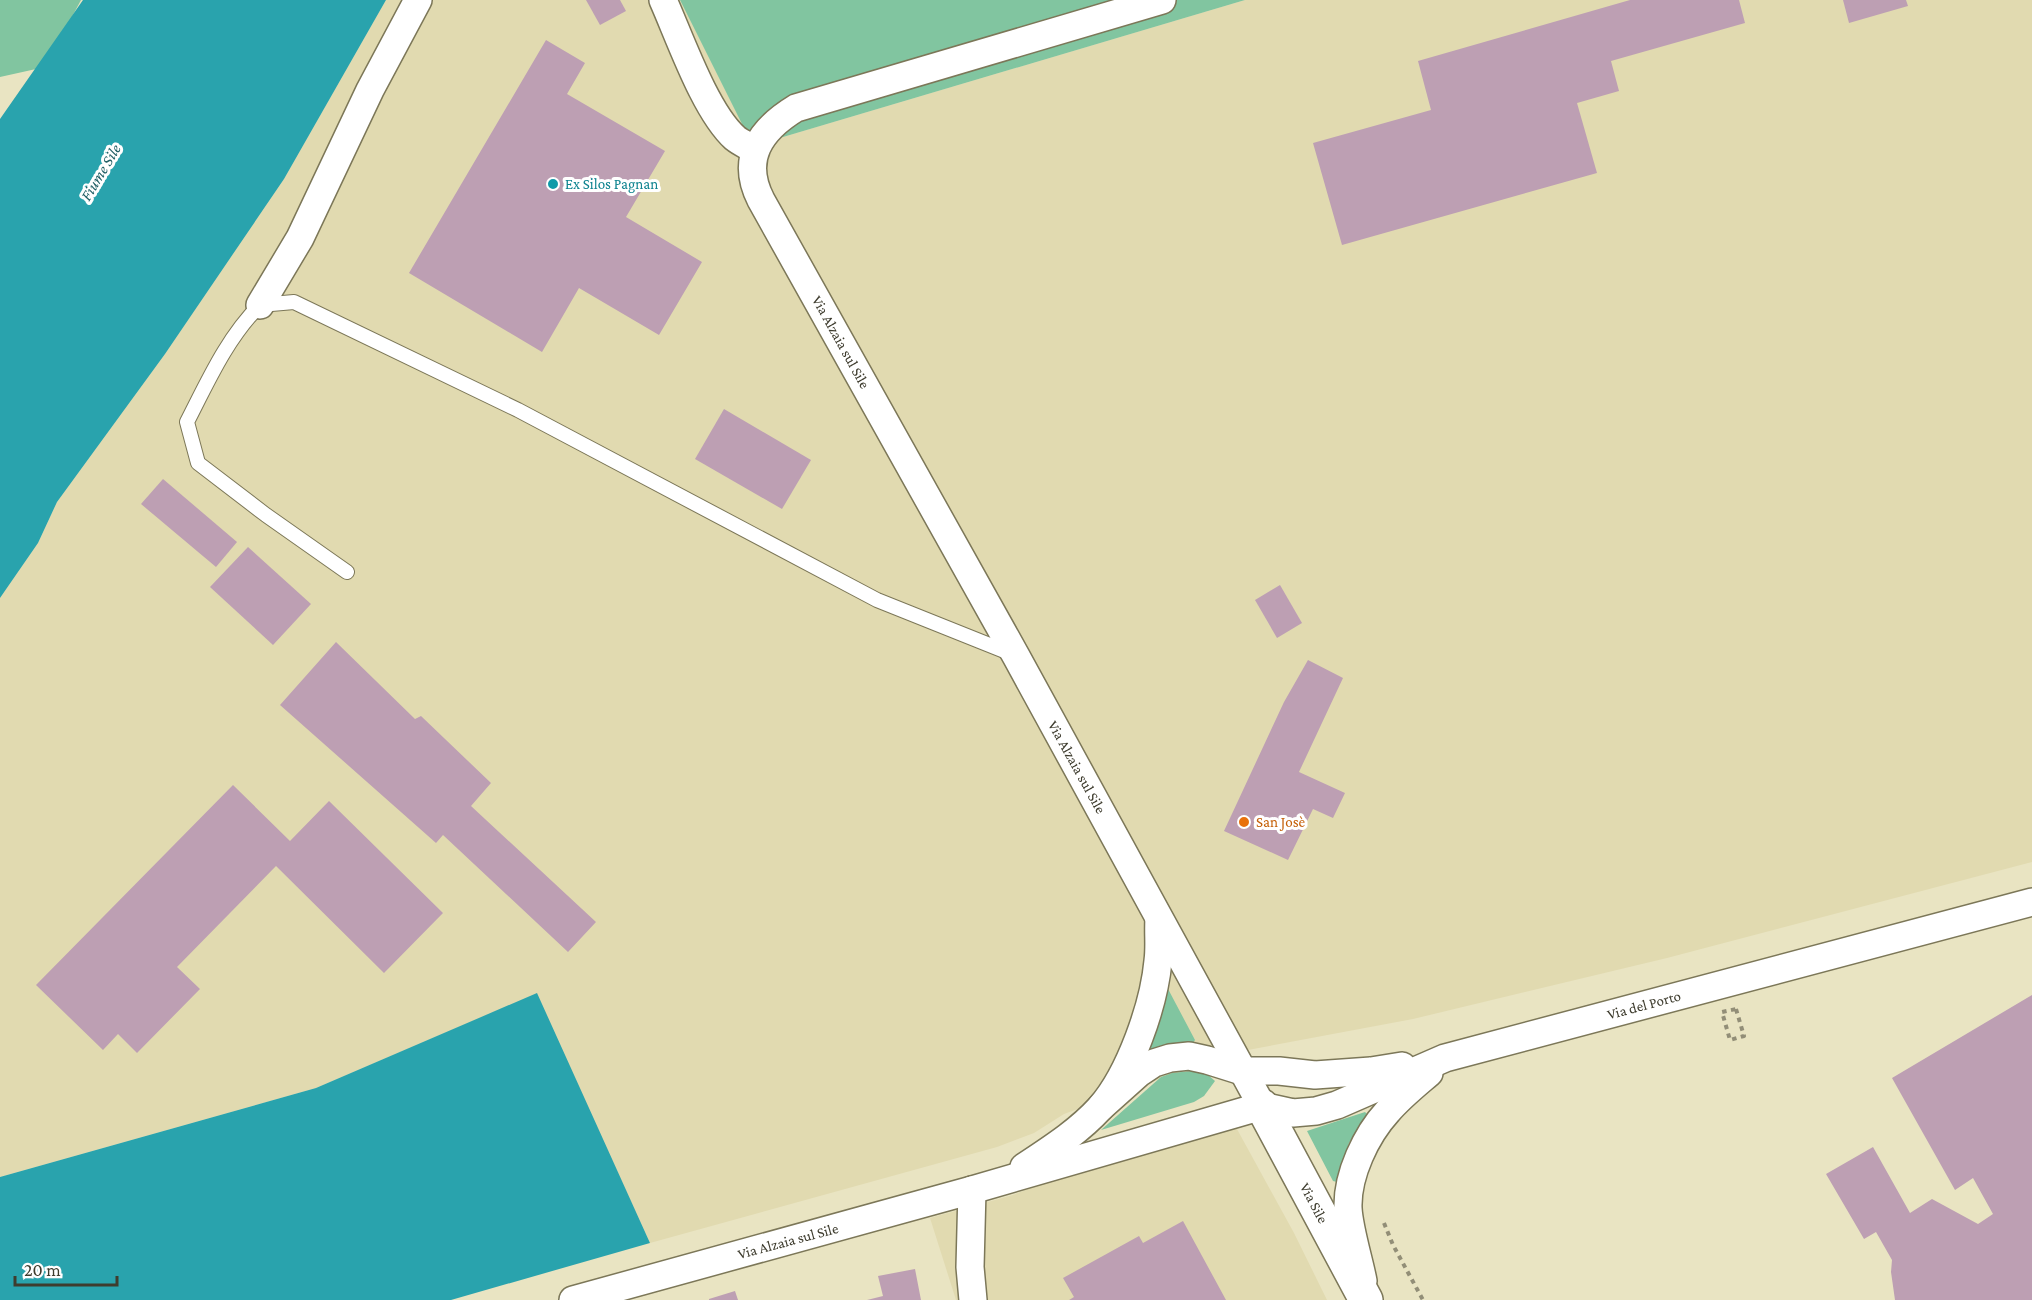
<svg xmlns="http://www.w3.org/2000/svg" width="2032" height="1300" viewBox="0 0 2032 1300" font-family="'Crimson Pro',serif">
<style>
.built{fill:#e1dab0}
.green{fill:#81c5a0}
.water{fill:#29a3ad}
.building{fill:#bd9fb3}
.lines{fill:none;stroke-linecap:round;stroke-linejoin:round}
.service-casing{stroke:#7c7758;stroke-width:16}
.minor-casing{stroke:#7c7758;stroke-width:30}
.tertiary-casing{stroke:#7c7758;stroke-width:36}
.path{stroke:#928e77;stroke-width:4;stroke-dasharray:4.5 4.5;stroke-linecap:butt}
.service{stroke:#fff;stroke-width:14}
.minor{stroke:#fff;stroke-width:27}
.tertiary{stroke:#fff;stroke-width:33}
.culture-dot{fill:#0f9aa8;stroke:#fff;stroke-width:2}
.food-dot{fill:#e8710a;stroke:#fff;stroke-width:2}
.labels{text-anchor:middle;stroke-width:6;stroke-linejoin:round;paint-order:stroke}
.culture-label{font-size:15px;fill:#0d838f;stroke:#fff;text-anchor:start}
.street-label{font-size:15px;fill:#3e3c2e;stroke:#fff}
.food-label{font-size:15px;fill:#c56008;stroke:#fff;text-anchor:start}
.water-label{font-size:16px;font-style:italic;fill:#226066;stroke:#fff}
</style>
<rect width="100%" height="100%" fill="#e9e4c2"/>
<g class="built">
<polygon points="386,0 680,0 753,146 1245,0 2032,0 2032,862 1667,958 1413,1019 1232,1053 1064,1114 1034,1133 997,1147 650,1243 536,994 316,1088 0,1177 0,598 38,543 57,502 165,354 284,179"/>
<polygon points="1226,1109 1294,1233 1327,1300 956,1300 930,1218 1013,1195"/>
</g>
<g class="green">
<polygon points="0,0 81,0 45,67 0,77"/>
<polygon points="680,0 1245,0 753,146"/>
<path d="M 1167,987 L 1195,1040 L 1193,1043 C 1175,1040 1160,1046 1143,1055 Z"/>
<polygon points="1191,1071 1207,1074 1215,1081 1204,1096 1194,1102 1101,1130 1161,1077 1172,1073"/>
<polygon points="1365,1112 1367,1114 1349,1143 1337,1182 1333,1181 1307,1131"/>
</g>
<g class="water">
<polygon points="83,0 386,0 284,179 165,354 57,502 38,543 0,598 0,119"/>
<polygon points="537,993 650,1243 451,1300 0,1300 0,1177 316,1088"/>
</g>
<g class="building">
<polygon points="586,0 620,0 626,11 600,25"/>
<polygon points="1630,0 1739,0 1745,23 1611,61 1619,91 1577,103 1597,173 1342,245 1313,143 1431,110 1418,61"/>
<polygon points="1843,0 1906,0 1908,6 1849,23"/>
<polygon points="546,40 585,63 567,94 665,151 626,217 702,262 659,335 579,288 542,352 409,273"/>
<polygon points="724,409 811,460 782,509 695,459"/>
<polygon points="163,479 237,542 216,567 141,504"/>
<polygon points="248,547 311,604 273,645 210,587"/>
<polygon points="1280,585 1302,623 1277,638 1255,600"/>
<polygon points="336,642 415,719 421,716 491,783 471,806 596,922 568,952 443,835 436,843 280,705"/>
<polygon points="1308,660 1343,678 1299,772 1345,793 1333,818 1313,809 1288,860 1224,831 1284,702"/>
<polygon points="233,785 290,841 329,801 443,913 384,973 276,866 177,967 200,989 137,1053 118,1034 103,1050 36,985"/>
<polygon points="2032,995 2032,1300 1895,1300 1891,1272 1892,1260 1876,1232 1864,1239 1826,1174 1873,1147 1910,1213 1932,1199 1978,1224 1993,1214 1973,1178 1955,1190 1892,1078"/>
<polygon points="1183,1221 1226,1300 1069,1300 1074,1297 1063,1278 1139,1236 1143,1243"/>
<polygon points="915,1269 921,1300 867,1300 883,1296 878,1276"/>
<polygon points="735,1291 738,1300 709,1300 709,1299"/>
</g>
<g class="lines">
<g class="service-casing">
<path id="service" d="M 347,572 L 266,515 L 198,463 L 187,422 C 208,381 227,338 260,305 L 294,302 L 518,410 L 877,600 L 1012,654"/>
</g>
<g class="minor-casing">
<g id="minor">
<path d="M 663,0 C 680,38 705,111 735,138 C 741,143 749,146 755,150"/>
<path d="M 1162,0 L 796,108 C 760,130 740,159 761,200 L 1016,656 L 1262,1106"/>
<polyline points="260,305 300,238 370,90 418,0"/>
<polyline points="1101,1107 1139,1073 1154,1063 1170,1058 1189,1056 1207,1060 1242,1071 1279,1071 1315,1075 1371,1071 1402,1066"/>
<path d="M 1024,1167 C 1051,1149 1078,1132 1100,1108 C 1130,1074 1154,1005 1158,961 C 1160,947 1158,933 1159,919"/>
<polyline points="972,1190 970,1267 973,1300"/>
<path d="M 1363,1281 C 1359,1260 1349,1229 1348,1208 C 1347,1175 1366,1135 1388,1111 C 1400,1097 1415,1085 1429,1073"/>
<polyline points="573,1300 972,1190 1262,1106 1293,1113 1316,1111 1337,1105 1445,1058 2032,902"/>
</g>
</g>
<g class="tertiary-casing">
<polyline id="tertiary" points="1262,1106 1366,1300"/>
</g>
<g class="path">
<polygon points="1736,1009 1744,1036 1730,1040 1722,1012"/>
<polyline points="1384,1223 1393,1245 1423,1300"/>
</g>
<use href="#service" class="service"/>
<use href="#minor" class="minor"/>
<use href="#tertiary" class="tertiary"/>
</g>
<circle class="culture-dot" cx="553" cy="184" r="6"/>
<circle class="food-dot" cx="1244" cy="822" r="6"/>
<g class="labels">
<g class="culture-label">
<text x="565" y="189">Ex Silos Pagnan</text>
</g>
<g class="street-label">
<text transform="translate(841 342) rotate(61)" y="5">Via Alzaia sul Sile</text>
<text transform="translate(1077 767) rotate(61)" y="5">Via Alzaia sul Sile</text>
<text transform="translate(1644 1005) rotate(-15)" y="5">Via del Porto</text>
<text transform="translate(1314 1203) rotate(62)" y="5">Via Sile</text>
<text transform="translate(788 1241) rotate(-15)" y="5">Via Alzaia sul Sile</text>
</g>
<g class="food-label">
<text x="1256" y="827">San Josè</text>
</g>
<g class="water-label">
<text transform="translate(100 172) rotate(-59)" y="6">Fiume Sile</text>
</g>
</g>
<path d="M15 1276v9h102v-9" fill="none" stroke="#3e3c2e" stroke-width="3"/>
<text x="24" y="1276" font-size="18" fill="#3e3c2e" stroke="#ffffff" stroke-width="4.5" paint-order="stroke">20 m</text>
</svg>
